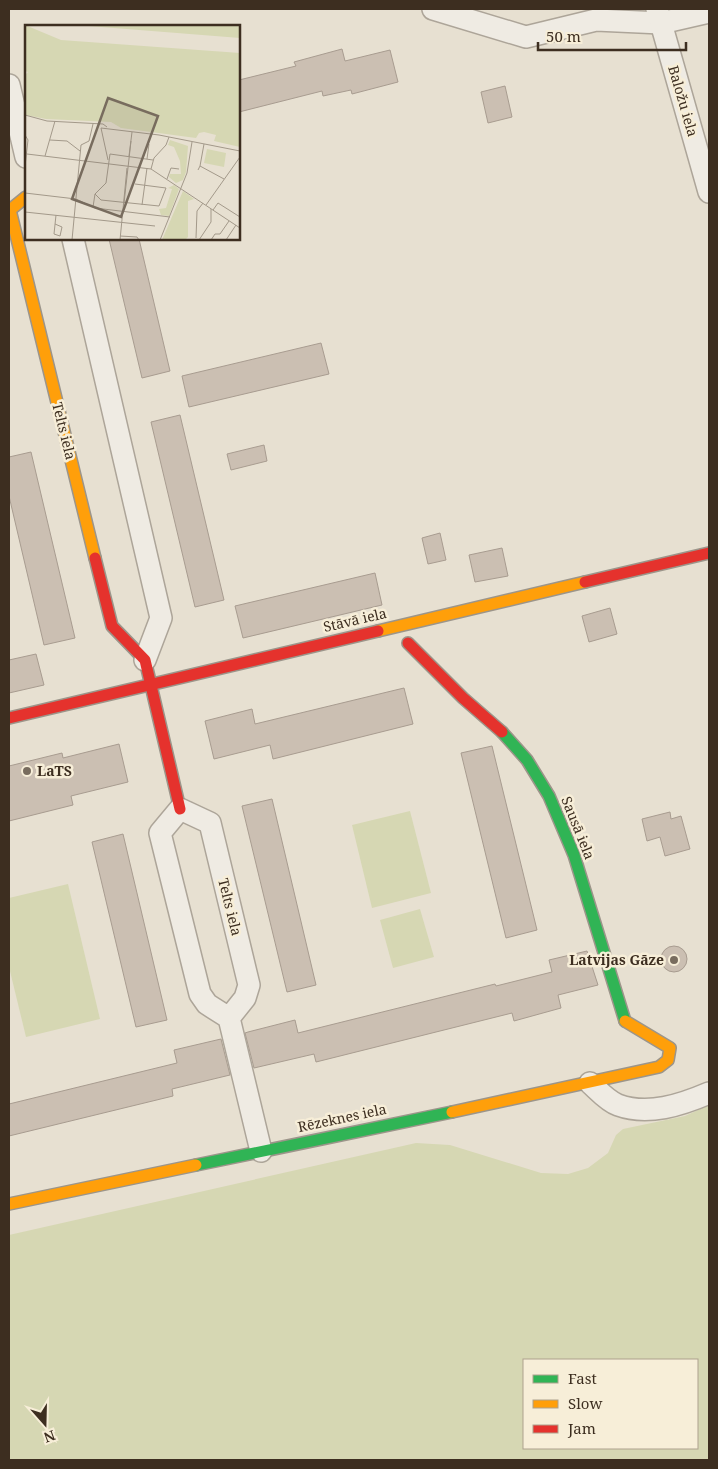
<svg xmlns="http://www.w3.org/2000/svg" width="718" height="1469" viewBox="0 0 718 1469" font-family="'Noto Serif',serif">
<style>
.green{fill:#d6d7b3;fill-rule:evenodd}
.building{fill:#cbbfb2;stroke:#a89c90}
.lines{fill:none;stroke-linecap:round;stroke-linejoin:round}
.street-casing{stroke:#ada599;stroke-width:24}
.fast-casing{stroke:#9c958a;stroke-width:14}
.slow-casing{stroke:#9c958a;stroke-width:14}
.jam-casing{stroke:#9c958a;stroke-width:14}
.street{stroke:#efebe3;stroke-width:21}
.fast{stroke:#30b455;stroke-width:11}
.slow{stroke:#ff9f0a;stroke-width:11}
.jam{stroke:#e5322d;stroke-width:11}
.poi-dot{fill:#786c5e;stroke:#f7eed8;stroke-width:2}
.labels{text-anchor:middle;stroke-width:5;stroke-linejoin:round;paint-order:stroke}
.street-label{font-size:14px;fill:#3d2e20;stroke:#f7eed8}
.poi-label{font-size:14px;font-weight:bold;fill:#3d2e20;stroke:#f7eed8;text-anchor:start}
.inset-road{fill:none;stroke:#a3998a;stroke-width:1}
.view{fill:#786c5e;fill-opacity:0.15;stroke:#786c5e;stroke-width:2.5}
.inset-edge{fill:none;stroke:#3d2e20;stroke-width:2.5}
</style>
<rect width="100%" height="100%" fill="#e7e0d1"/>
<g class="green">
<polygon points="410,811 431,893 372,908 352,825"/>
<polygon points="68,884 100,1019 26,1037 9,967 9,898"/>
<polygon points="420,909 434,957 393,968 380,920"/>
<path d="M 709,1105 L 709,1460 L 9,1460 L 9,1235 L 416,1143 L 450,1145 L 541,1173 L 568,1174 L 588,1168 L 608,1153 L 616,1135 L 623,1129 L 685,1116 ZM 524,1360 L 697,1360 L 697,1448 L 524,1448 Z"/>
</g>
<g class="building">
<polygon points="342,49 345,61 390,50 398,82 352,94 351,90 323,96 322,91 239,112 239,80 296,66 294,62"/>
<polygon points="505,86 512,117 488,123 481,92"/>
<polygon points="109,239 139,239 170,371 142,378"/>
<polygon points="321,343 329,374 189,407 182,376"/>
<polygon points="180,415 224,600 195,607 151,422"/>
<polygon points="264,445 267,461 231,470 227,454"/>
<polygon points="31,452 75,638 44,645 9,496 9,457"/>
<polygon points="440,533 446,560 428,564 422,538"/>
<polygon points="502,548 508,576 475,582 469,555"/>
<polygon points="375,573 382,605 243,638 235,606"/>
<polygon points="610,608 617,634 589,642 582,616"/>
<polygon points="36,654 44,685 9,693 9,660"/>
<polygon points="404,688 413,724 273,759 270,745 214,759 205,721 252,709 255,724"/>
<polygon points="119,744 128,782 71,796 73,805 9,821 9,766 62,753 63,758"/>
<polygon points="492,746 537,930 506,938 461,753"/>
<polygon points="272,799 316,985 287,992 242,806"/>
<polygon points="670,812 671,819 681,816 690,849 665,856 660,837 647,841 642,819"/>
<polygon points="123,834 167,1020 136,1027 92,842"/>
<circle cx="674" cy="959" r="13"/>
<polygon points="587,951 598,985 558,995 561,1008 514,1021 512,1013 316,1062 314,1054 254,1068 245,1033 248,1032 295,1020 298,1033 495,984 496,986 552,972 549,960"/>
<polygon points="221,1039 230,1075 172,1089 173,1096 9,1136 9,1104 177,1063 174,1050"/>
</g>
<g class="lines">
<g class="street-casing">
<g id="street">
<polyline points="433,9 526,37 596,20 661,23 709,12"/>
<polyline points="657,9 709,192"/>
<polyline points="9,85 26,157"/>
<polyline points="73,239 161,618 145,660"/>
<polyline points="229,1018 245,998 249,985 210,823 180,809 160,833 200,994 207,1004 229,1018 261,1151"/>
<path d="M 590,1083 C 598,1090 607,1101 618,1105 C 648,1116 681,1105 709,1093"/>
</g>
</g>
<g class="fast-casing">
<g id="fast">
<polyline points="502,732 527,760 549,796 574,855 625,1021"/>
<polyline points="196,1165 452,1112"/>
</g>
</g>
<g class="slow-casing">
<g id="slow">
<polyline points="26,197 10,210 95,558"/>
<polyline points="378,631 585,582"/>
<polyline points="452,1112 659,1067 668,1060 670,1048 625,1021"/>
<polyline points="9,1204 196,1165"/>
</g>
</g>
<g class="jam-casing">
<g id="jam">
<polyline points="95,558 112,626 145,660 180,809"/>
<polyline points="585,582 709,553"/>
<polyline points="408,643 463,698 502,732"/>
<polyline points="9,718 378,631"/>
</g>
</g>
<use href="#street" class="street"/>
<use href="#fast" class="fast"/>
<use href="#slow" class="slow"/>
<use href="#jam" class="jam"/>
</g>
<g class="poi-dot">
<circle cx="27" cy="771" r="5"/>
<circle cx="674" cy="960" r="5"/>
</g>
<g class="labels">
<g class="street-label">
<text transform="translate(683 101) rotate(74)" y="5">Baložu iela</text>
<text transform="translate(64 431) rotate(76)" y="5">Telts iela</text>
<text transform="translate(355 620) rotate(-13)" y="5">Stāvā iela</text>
<text transform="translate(578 828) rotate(68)" y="5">Sausā iela</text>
<text transform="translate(230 907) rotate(76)" y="5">Telts iela</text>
<text transform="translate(342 1118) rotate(-12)" y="5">Rēzeknes iela</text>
</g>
<g class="poi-label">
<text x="37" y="776">LaTS</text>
<text x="664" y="965" text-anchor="end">Latvijas Gāze</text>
</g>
</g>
<g transform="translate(25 25)">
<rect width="215" height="215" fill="#e7e0d1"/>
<path d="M 0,0 L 36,15 L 215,28 L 215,122 L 189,116 L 191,110 L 179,107 L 174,108 L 171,113 L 96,103 L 86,97 L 21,94 L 1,90 L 0,50 L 3,47 L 0,46 ZM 51,0 L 215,0 L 215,13 ZM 145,115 L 163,121 L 161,147 L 158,155 L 151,158 L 144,152 L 145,149 L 156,149 L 155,136 L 149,122 L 143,120 ZM 182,124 L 201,128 L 199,142 L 179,138 ZM 149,160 L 154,164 L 144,191 L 136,190 L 134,184 L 141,183 L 147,164 L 143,163 ZM 158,166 L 169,174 L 163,176 L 163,212 L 160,215 L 137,215 Z" fill="#d6d7b3"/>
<path class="inset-road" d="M 0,90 L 22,96 L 78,99 L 82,102M 76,103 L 134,110 L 215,126M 76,103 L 83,135M 0,110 L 3,115 L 0,141M 25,115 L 42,116 L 55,126M 2,129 L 126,144 L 215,203M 20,131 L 30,96M 104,131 L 107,107M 122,134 L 124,119M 175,141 L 179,119M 126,144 L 129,133 L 141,120 L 144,112M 173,145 L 175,141 L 199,154M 142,154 L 146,143 L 154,144M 0,168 L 51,174 L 70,183 L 145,192M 70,169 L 76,175 L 134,181 L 141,163 L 110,159M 99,178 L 106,116M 117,180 L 122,143M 181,180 L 215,132M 68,182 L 70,169 L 81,158 L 85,129 L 128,135M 188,185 L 193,178 L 215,192M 0,187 L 130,201M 30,199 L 37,202 L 35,211 L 29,209 L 31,190M 95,211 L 112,212 L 114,215M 171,213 L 172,186 L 178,178M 47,215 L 56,120 L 64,116 L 68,99M 95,215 L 102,143M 135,215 L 162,148 L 167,117M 174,215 L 186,197 L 186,184M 186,215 L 190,209 L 195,209 L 204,196M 201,215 L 211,200"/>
<path class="view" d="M 83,73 L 133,91 L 96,192 L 47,174 Z"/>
<rect width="215" height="215" class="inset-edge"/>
</g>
<rect width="718" height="1469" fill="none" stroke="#3d2e20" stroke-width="20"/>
<rect x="523" y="1359" width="175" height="90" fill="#f7eed8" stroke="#ada18e"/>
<rect x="533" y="1375" width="25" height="8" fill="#30b455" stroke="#ada18e"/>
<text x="568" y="1384" font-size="15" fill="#3d2e20">Fast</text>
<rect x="533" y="1400" width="25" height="8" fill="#ff9f0a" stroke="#ada18e"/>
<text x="568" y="1409" font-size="15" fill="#3d2e20">Slow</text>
<rect x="533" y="1425" width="25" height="8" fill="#e5322d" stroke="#ada18e"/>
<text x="568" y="1434" font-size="15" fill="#3d2e20">Jam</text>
<g transform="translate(45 1424) rotate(160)" stroke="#f7eed8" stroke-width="4" paint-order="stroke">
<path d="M0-4L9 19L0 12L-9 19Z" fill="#3d2e20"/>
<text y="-8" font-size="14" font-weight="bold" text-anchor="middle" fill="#3d2e20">N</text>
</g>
<path d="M538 42v8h148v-8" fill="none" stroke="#3d2e20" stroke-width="2.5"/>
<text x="546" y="42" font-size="15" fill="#3d2e20" stroke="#f7eed8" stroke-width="4" paint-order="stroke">50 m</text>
</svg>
